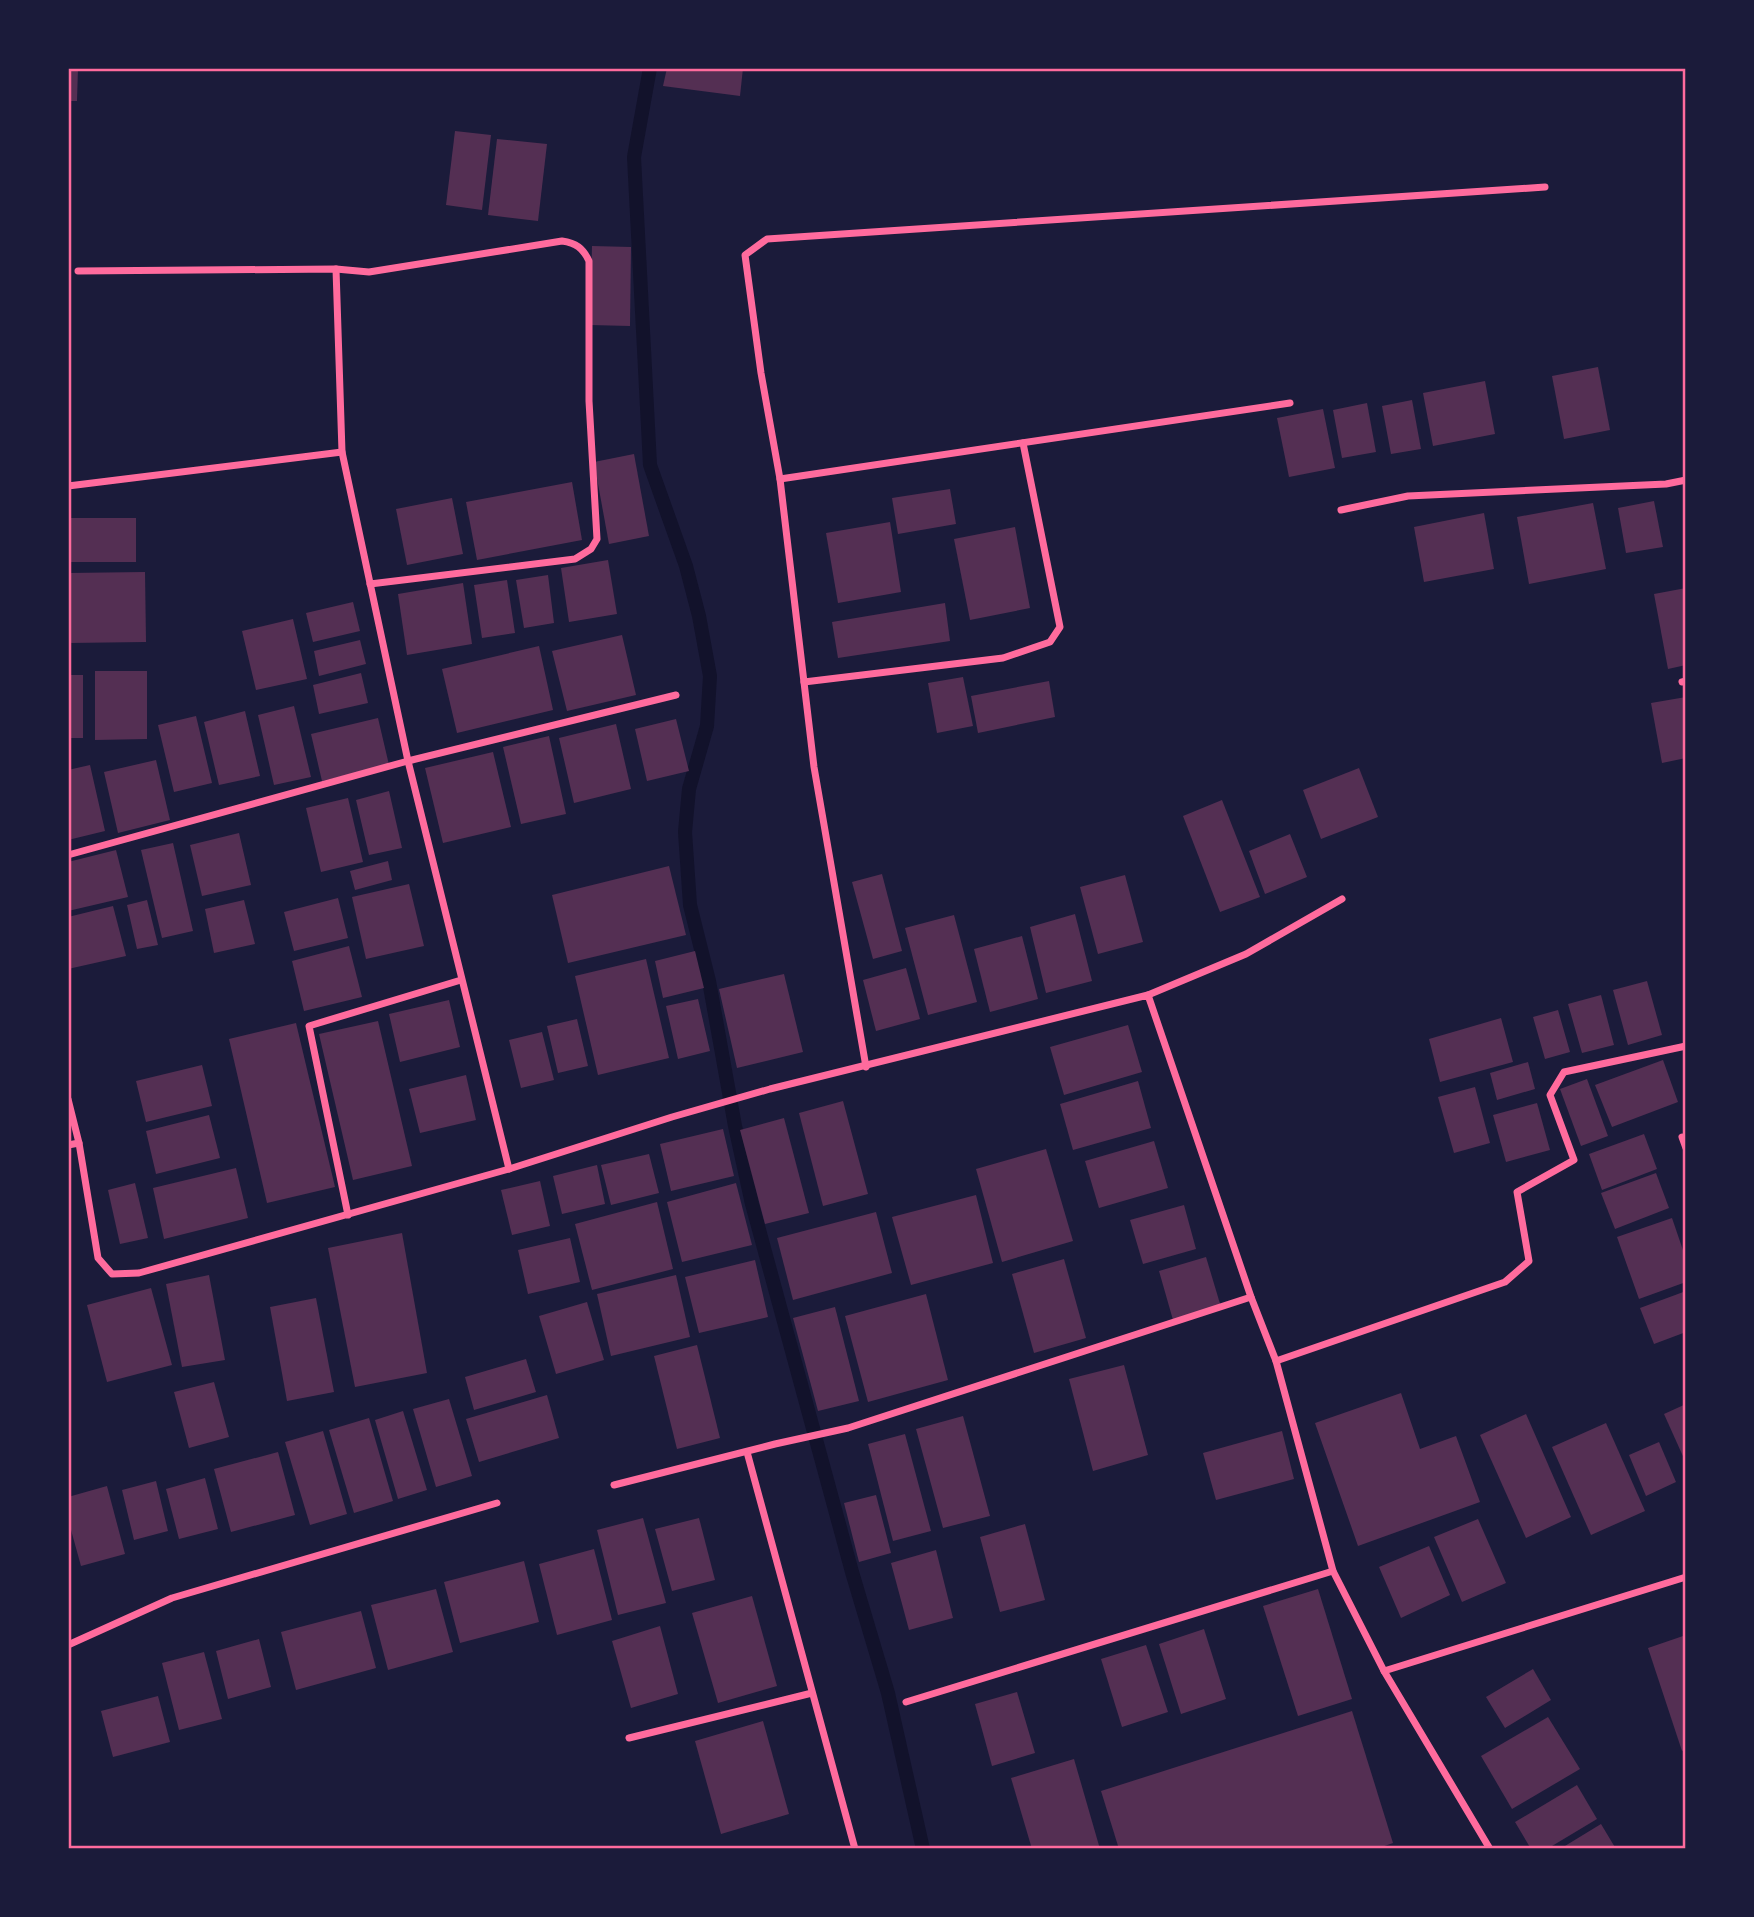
<svg xmlns="http://www.w3.org/2000/svg" width="1754" height="1917" viewBox="0 0 1754 1917" font-family="'Zilla Slab',serif">
<style>
.lines{fill:none;stroke-linecap:round;stroke-linejoin:round}
.stream{stroke:#12122b;stroke-width:14}
.building{fill:#542f53}
.minor{stroke:#ff6b9d;stroke-width:7}
.neatline{fill:none;stroke:#ff6b9d;stroke-width:2.5}
</style>
<rect width="100%" height="100%" fill="#1b1b3a"/>
<g class="lines">
<polyline class="stream" points="650,68 634,157 650,465 686,566 699,616 710,676 707,726 689,789 685,832 690,905 709,981 735,1126 752,1204 852,1572 888,1693 923,1849"/>
</g>
<g class="building">
<polygon points="68,68 78,68 77,101 68,101"/>
<polygon points="667,68 743,68 740,96 663,86"/>
<polygon points="455,131 491,135 482,210 446,205"/>
<polygon points="497,139 547,144 538,221 488,215"/>
<polygon points="592,246 631,247 630,326 590,325"/>
<polygon points="1598,367 1610,430 1564,439 1552,376"/>
<polygon points="1485,381 1495,434 1433,446 1423,393"/>
<polygon points="1412,400 1421,449 1391,454 1382,406"/>
<polygon points="1367,403 1376,452 1342,458 1333,410"/>
<polygon points="1323,409 1335,468 1289,477 1277,418"/>
<polygon points="634,454 649,536 609,544 594,462"/>
<polygon points="572,482 582,540 477,560 466,502"/>
<polygon points="950,489 956,524 898,534 892,498"/>
<polygon points="452,498 463,554 407,565 396,509"/>
<polygon points="1654,501 1663,547 1626,553 1618,508"/>
<polygon points="1593,503 1606,569 1529,584 1517,517"/>
<polygon points="1484,513 1494,569 1424,582 1414,527"/>
<rect x="68" y="518" width="68" height="44"/>
<polygon points="890,522 901,592 838,603 826,533"/>
<polygon points="1015,527 1030,608 970,620 954,539"/>
<polygon points="608,560 617,614 569,622 561,568"/>
<polygon points="145,572 146,642 68,643 68,573"/>
<polygon points="548,575 554,623 524,628 516,580"/>
<polygon points="507,580 515,633 482,638 474,585"/>
<polygon points="463,583 472,644 407,655 398,594"/>
<polygon points="1686,588 1686,665 1668,669 1654,594"/>
<polygon points="353,602 360,631 313,642 306,613"/>
<polygon points="945,603 950,641 838,658 832,622"/>
<polygon points="293,619 307,679 256,690 242,631"/>
<polygon points="622,635 636,695 567,711 552,651"/>
<polygon points="360,640 366,664 319,676 314,651"/>
<polygon points="539,646 553,710 457,733 442,669"/>
<polygon points="95,671 147,671 147,739 95,740"/>
<polygon points="361,673 368,703 319,714 313,685"/>
<rect x="68" y="675" width="15" height="63"/>
<polygon points="963,677 973,726 937,733 928,683"/>
<polygon points="1049,681 1055,717 978,733 971,696"/>
<polygon points="1686,697 1686,758 1662,763 1651,703"/>
<polygon points="294,706 311,777 274,785 258,715"/>
<polygon points="245,711 260,776 219,785 204,722"/>
<polygon points="196,716 212,783 174,792 158,725"/>
<polygon points="378,718 389,765 322,781 311,734"/>
<polygon points="676,719 689,771 647,781 635,729"/>
<polygon points="616,724 631,789 574,803 559,738"/>
<polygon points="549,736 566,814 521,824 503,747"/>
<polygon points="493,752 511,827 443,843 425,768"/>
<polygon points="156,760 170,820 118,833 104,772"/>
<polygon points="90,765 105,831 68,840 68,770"/>
<polygon points="1359,768 1378,817 1321,839 1303,790"/>
<polygon points="389,791 402,848 369,855 356,800"/>
<polygon points="348,798 363,862 321,872 306,808"/>
<polygon points="1222,800 1260,897 1220,912 1183,816"/>
<polygon points="239,833 251,885 202,896 190,845"/>
<polygon points="1290,834 1307,877 1265,894 1249,851"/>
<polygon points="173,843 193,931 162,938 141,850"/>
<polygon points="116,850 128,897 68,911 68,862"/>
<polygon points="388,861 392,880 355,890 350,871"/>
<polygon points="669,866 686,935 568,963 552,895"/>
<polygon points="882,874 902,951 873,959 852,882"/>
<polygon points="1125,875 1143,942 1098,954 1080,887"/>
<polygon points="409,884 424,946 366,959 352,897"/>
<polygon points="338,898 348,938 294,951 284,912"/>
<polygon points="147,900 158,945 137,949 127,905"/>
<polygon points="244,900 255,944 214,953 205,909"/>
<polygon points="113,906 126,956 68,969 68,917"/>
<polygon points="1075,914 1092,981 1046,993 1030,927"/>
<polygon points="954,915 977,1002 928,1015 905,928"/>
<polygon points="1022,936 1038,999 990,1012 974,949"/>
<polygon points="349,946 362,997 304,1011 292,961"/>
<polygon points="695,951 704,988 663,998 655,961"/>
<polygon points="646,959 669,1058 598,1075 575,976"/>
<polygon points="906,968 920,1019 876,1031 863,980"/>
<polygon points="784,974 803,1052 737,1068 719,989"/>
<polygon points="1647,981 1662,1035 1628,1045 1613,990"/>
<polygon points="1601,995 1614,1045 1582,1053 1568,1004"/>
<polygon points="698,999 710,1051 678,1059 666,1006"/>
<polygon points="449,1000 460,1047 400,1062 389,1014"/>
<polygon points="1558,1010 1570,1052 1545,1059 1533,1017"/>
<polygon points="1501,1018 1513,1062 1440,1082 1429,1039"/>
<polygon points="577,1019 588,1066 558,1073 547,1026"/>
<polygon points="378,1021 412,1166 353,1180 319,1034"/>
<polygon points="296,1023 335,1187 267,1203 229,1039"/>
<polygon points="1128,1025 1142,1072 1064,1095 1050,1047"/>
<polygon points="542,1032 554,1080 521,1088 509,1040"/>
<polygon points="1663,1060 1678,1102 1612,1127 1595,1085"/>
<polygon points="1528,1062 1535,1089 1497,1100 1490,1073"/>
<polygon points="202,1065 212,1106 146,1122 136,1081"/>
<polygon points="466,1075 476,1120 420,1133 409,1089"/>
<polygon points="1587,1079 1608,1136 1581,1146 1560,1089"/>
<polygon points="1138,1081 1151,1128 1073,1150 1060,1104"/>
<polygon points="1475,1087 1490,1143 1454,1153 1438,1097"/>
<polygon points="843,1101 868,1194 823,1206 799,1113"/>
<polygon points="1537,1103 1550,1150 1506,1162 1493,1115"/>
<polygon points="209,1115 220,1158 156,1174 146,1131"/>
<polygon points="784,1118 809,1213 765,1224 740,1130"/>
<polygon points="723,1129 734,1176 671,1191 660,1144"/>
<polygon points="1644,1134 1657,1169 1602,1190 1589,1154"/>
<polygon points="1154,1141 1168,1188 1099,1208 1085,1161"/>
<polygon points="1046,1149 1073,1241 1002,1262 976,1169"/>
<polygon points="649,1154 659,1193 611,1205 601,1165"/>
<polygon points="597,1165 605,1204 562,1214 553,1176"/>
<polygon points="236,1168 248,1218 164,1239 153,1188"/>
<polygon points="1656,1173 1669,1208 1615,1229 1601,1193"/>
<polygon points="540,1181 550,1226 512,1235 501,1190"/>
<polygon points="135,1183 148,1238 120,1244 108,1190"/>
<polygon points="736,1183 752,1245 682,1262 667,1202"/>
<polygon points="976,1195 993,1263 911,1285 892,1217"/>
<polygon points="657,1202 673,1269 592,1290 575,1224"/>
<polygon points="1184,1205 1196,1249 1143,1264 1130,1220"/>
<polygon points="876,1212 892,1273 793,1300 777,1238"/>
<polygon points="1672,1218 1686,1259 1686,1282 1639,1299 1617,1237"/>
<polygon points="402,1233 427,1373 355,1387 328,1248"/>
<polygon points="570,1238 580,1282 528,1294 518,1250"/>
<polygon points="1206,1257 1221,1307 1173,1320 1159,1271"/>
<polygon points="1064,1259 1086,1338 1034,1353 1012,1274"/>
<polygon points="755,1260 768,1317 699,1333 685,1277"/>
<polygon points="209,1275 225,1360 182,1367 166,1284"/>
<polygon points="676,1275 690,1337 611,1356 597,1294"/>
<polygon points="151,1288 172,1365 107,1382 87,1305"/>
<polygon points="1686,1291 1686,1332 1654,1344 1640,1308"/>
<polygon points="926,1294 948,1380 868,1402 845,1316"/>
<polygon points="316,1298 334,1392 287,1401 270,1307"/>
<polygon points="587,1302 604,1360 556,1374 539,1316"/>
<polygon points="835,1307 859,1401 818,1411 793,1318"/>
<polygon points="697,1345 720,1438 677,1449 654,1356"/>
<polygon points="526,1359 536,1392 474,1410 465,1377"/>
<polygon points="1124,1365 1148,1455 1093,1471 1069,1379"/>
<polygon points="214,1382 229,1437 189,1448 174,1392"/>
<polygon points="1401,1393 1420,1449 1456,1436 1480,1502 1358,1546 1315,1423"/>
<polygon points="547,1395 559,1438 479,1462 466,1419"/>
<polygon points="449,1399 472,1476 436,1487 413,1409"/>
<polygon points="1686,1404 1686,1463 1664,1414"/>
<polygon points="403,1411 427,1490 398,1499 375,1420"/>
<polygon points="1526,1414 1571,1517 1526,1538 1480,1435"/>
<polygon points="963,1416 990,1516 943,1528 916,1429"/>
<polygon points="369,1418 393,1501 354,1513 329,1430"/>
<polygon points="1606,1423 1645,1511 1591,1535 1552,1447"/>
<polygon points="323,1431 347,1514 310,1525 285,1442"/>
<polygon points="1282,1431 1294,1479 1216,1500 1203,1453"/>
<polygon points="905,1434 931,1531 893,1541 868,1444"/>
<polygon points="1659,1442 1676,1482 1646,1496 1629,1455"/>
<polygon points="278,1452 295,1515 231,1532 214,1469"/>
<polygon points="205,1478 218,1529 179,1539 166,1489"/>
<polygon points="156,1481 168,1531 134,1540 122,1490"/>
<polygon points="107,1486 125,1554 81,1566 68,1519 68,1497"/>
<polygon points="876,1495 891,1553 859,1562 844,1503"/>
<polygon points="643,1518 666,1603 618,1615 597,1530"/>
<polygon points="699,1518 715,1580 672,1591 655,1529"/>
<polygon points="1478,1519 1506,1583 1462,1602 1434,1537"/>
<polygon points="1025,1524 1045,1600 1000,1612 980,1537"/>
<polygon points="1429,1546 1450,1595 1401,1618 1379,1567"/>
<polygon points="594,1549 612,1620 557,1635 539,1564"/>
<polygon points="936,1550 953,1618 909,1630 891,1563"/>
<polygon points="524,1561 539,1622 460,1643 444,1582"/>
<polygon points="436,1589 453,1652 388,1670 371,1605"/>
<polygon points="1318,1589 1352,1699 1298,1716 1263,1606"/>
<polygon points="752,1596 777,1686 718,1703 692,1613"/>
<polygon points="361,1611 376,1668 296,1690 281,1632"/>
<polygon points="660,1626 678,1694 631,1708 612,1641"/>
<polygon points="1204,1629 1226,1699 1181,1714 1159,1644"/>
<polygon points="1686,1635 1686,1749 1682,1751 1648,1648"/>
<polygon points="259,1639 271,1687 228,1699 216,1651"/>
<polygon points="1146,1645 1168,1712 1122,1727 1101,1659"/>
<polygon points="204,1652 222,1719 179,1730 162,1663"/>
<polygon points="1533,1669 1551,1700 1505,1728 1486,1697"/>
<polygon points="1017,1692 1035,1753 992,1766 975,1704"/>
<polygon points="158,1696 170,1742 113,1757 101,1711"/>
<polygon points="1352,1711 1393,1843 1376,1849 1119,1849 1101,1791"/>
<polygon points="1548,1717 1580,1769 1512,1809 1481,1756"/>
<polygon points="763,1721 789,1814 721,1834 695,1741"/>
<polygon points="1074,1759 1100,1849 1032,1849 1011,1778"/>
<polygon points="1577,1785 1597,1819 1547,1849 1531,1849 1515,1822"/>
<polygon points="1601,1824 1616,1849 1560,1849"/>
</g>
<g class="lines">
<g class="minor">
<polyline points="336,269 342,452 408,761 509,1169"/>
<path d="M 78,271 L 336,269 L 369,272 L 562,241 C 576,243 583,248 589,261 L 589,401 L 597,539 L 591,549 L 575,559 L 370,584"/>
<polyline points="780,479 1290,403"/>
<polyline points="68,486 342,452"/>
<polyline points="1341,510 1408,496 1666,484 1686,480"/>
<polyline points="804,682 1003,658 1050,642 1060,627 1023,443"/>
<polyline points="1682,682 1686,681"/>
<polyline points="68,855 408,761 676,695"/>
<polyline points="1148,995 1246,954 1342,899"/>
<polyline points="866,1067 814,767 780,479 761,373 745,255 767,239 1545,187"/>
<polyline points="68,1099 79,1143 98,1258 112,1274 139,1273 509,1169 672,1117 770,1089 1148,995 1251,1297 1276,1361 1333,1571 1384,1671 1490,1849"/>
<polyline points="1682,1137 1686,1148"/>
<polyline points="68,1145 79,1143"/>
<polyline points="348,1215 309,1026 461,980"/>
<polyline points="1276,1361 1505,1282 1529,1261 1517,1192 1574,1160 1550,1095 1564,1072 1686,1046"/>
<polyline points="747,1452 855,1849"/>
<polyline points="614,1485 775,1444 848,1428 1251,1297"/>
<polyline points="68,1645 172,1598 497,1503"/>
<polyline points="1384,1671 1686,1577"/>
<polyline points="906,1702 1333,1571"/>
<polyline points="629,1738 812,1693"/>
</g>
</g>
<rect width="1754" height="1917" fill="none" stroke="#1b1b3a" stroke-width="140"/>
<rect x="70" y="70" width="1614" height="1777" class="neatline"/>
</svg>
